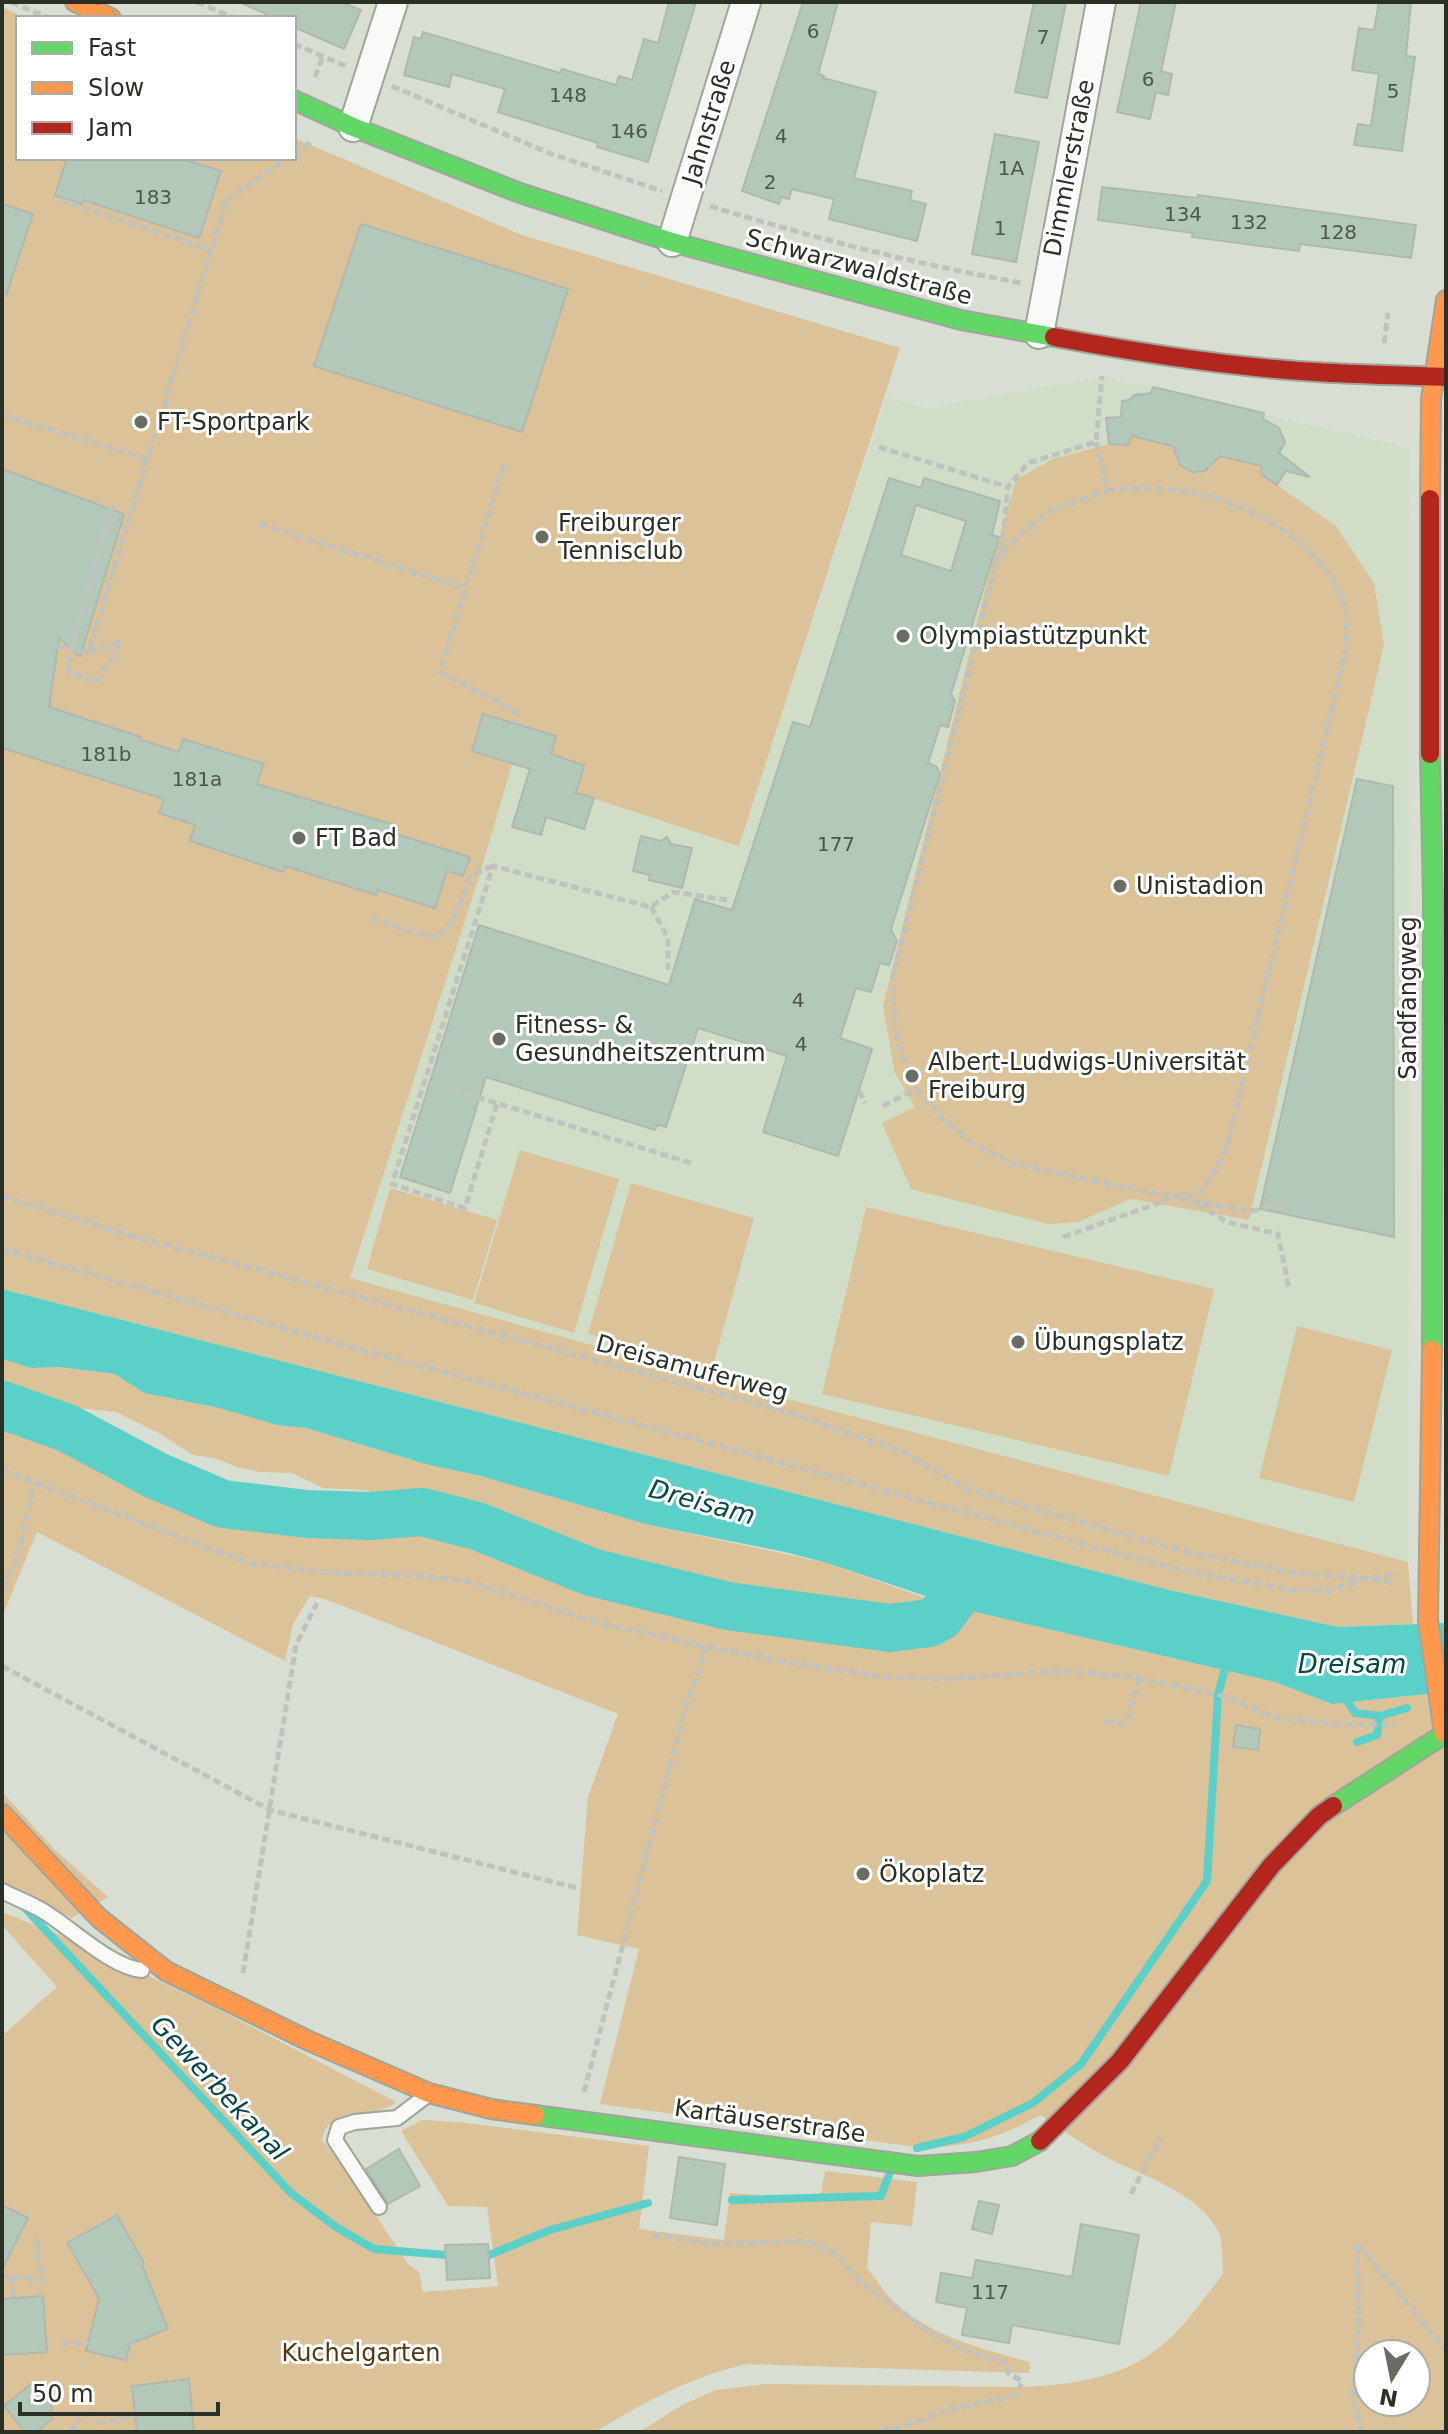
<svg xmlns="http://www.w3.org/2000/svg" width="1448" height="2434" viewBox="0 0 1448 2434" font-family="'DejaVu Sans',sans-serif">
<style>
.built{fill:#d1dec7}
.green{fill:#dbc298;fill-rule:evenodd}
.water{fill:#5bd0c8}
.lines{fill:none;stroke-linecap:round;stroke-linejoin:round}
.stream{stroke:#5bd0c8;stroke-width:8}
.river{stroke:#5bd0c8;stroke-width:48}
.building{fill:#b2c9b9;stroke:#afb8af;stroke-width:2;fill-rule:evenodd}
.lane-casing{stroke:#9fa59a;stroke-width:18}
.street-casing{stroke:#9fa59a;stroke-width:32}
.fast-casing{stroke:#9fa59a;stroke-width:22}
.slow-casing{stroke:#9fa59a;stroke-width:22}
.jam-casing{stroke:#9fa59a;stroke-width:22}
.path{stroke:#c0c2be;stroke-width:5;stroke-dasharray:8 4;stroke-linecap:butt}
.lane{stroke:#f9faf8;stroke-width:14}
.street{stroke:#f9faf8;stroke-width:28}
.fast{stroke:#63d668;stroke-width:18}
.slow{stroke:#ff974d;stroke-width:18}
.jam{stroke:#b3261e;stroke-width:18}
.poi-dot{fill:#686d63;stroke:#fff;stroke-width:3}
.labels{text-anchor:middle;stroke-width:6;stroke-linejoin:round;paint-order:stroke}
.number-label{font-size:20px;fill:#4d564c}
.street-label{font-size:24px;fill:#2b3027;stroke:#fff}
.poi-label{font-size:24px;fill:#2b3027;stroke:#fff;text-anchor:start}
.park-label{font-size:24px;fill:#513714;stroke:#fff}
.water-label{font-size:26px;font-style:italic;fill:#034946;stroke:#fff}
</style>
<rect width="100%" height="100%" fill="#d8dfd2"/>
<polygon class="built" points="1102,377 1409,448 1408,1562 791,1400 349,1278 480,874 512,764 536,771 576,793 739,846 886,397 929,408"/>
<g class="green">
<polygon points="2,7 26,18 18,18 18,158 294,158 294,138 522,235 900,348 739,846 576,793 536,771 512,764 480,874 350,1278 791,1400 1408,1562 1413,1624 1338,1627 1165,1589 2,1289"/>
<path d="M 1132,436 L 1175,446 C 1175,468 1192,478 1211,468 L 1217,456 L 1262,466 L 1261,474 L 1336,526 L 1374,583 L 1384,645 L 1249,1220 L 1131,1199 L 1078,1222 L 1048,1224 L 911,1189 L 882,1123 L 915,1107 L 895,1073 L 883,1006 L 990,569 L 1016,480 L 1053,459 L 1109,444 L 1128,445 Z"/>
<polygon points="520,1150 619,1179 574,1333 474,1303"/>
<polygon points="631,1183 754,1218 712,1369 588,1334"/>
<polygon points="390,1188 497,1220 473,1300 367,1269"/>
<polygon points="866,1207 1214,1289 1169,1476 822,1394"/>
<polygon points="1297,1326 1392,1350 1354,1502 1259,1478"/>
<polygon points="2,1359 31,1368 60,1367 115,1374 144,1393 219,1408 277,1425 306,1428 429,1465 477,1475 649,1525 827,1563 928,1599 926,1616 880,1623 824,1614 805,1607 763,1603 661,1577 594,1556 577,1548 551,1541 543,1532 518,1519 487,1509 398,1500 364,1490 323,1488 292,1473 259,1472 237,1467 214,1458 193,1455 159,1433 116,1412 59,1406 2,1393"/>
<path d="M 2,1416 C 81,1435 147,1492 225,1515 C 258,1524 294,1528 328,1528 C 342,1528 356,1523 371,1524 C 413,1528 453,1546 495,1554 L 722,1619 L 752,1619 L 777,1626 L 885,1640 L 929,1633 L 949,1626 L 967,1610 L 1275,1682 L 1332,1704 L 1446,1692 L 1446,2432 L 639,2432 L 684,2404 L 716,2390 L 766,2384 L 1021,2387 C 1072,2385 1127,2378 1167,2341 C 1188,2323 1205,2296 1223,2274 C 1222,2262 1224,2241 1218,2231 C 1198,2194 1151,2179 1116,2162 C 1089,2149 1065,2132 1041,2115 C 997,2139 973,2145 923,2148 L 600,2104 L 639,1949 L 577,1935 L 588,1797 L 618,1714 L 325,1599 L 310,1596 L 293,1624 L 285,1661 L 37,1532 L 2,1617 ZM 1368,2354 L 1416,2354 L 1416,2402 L 1368,2402 Z"/>
<polygon points="2,1792 54,1849 108,1897 72,1918 2,1883"/>
<path d="M 2,1912 L 73,1940 L 216,2008 L 396,2102 C 376,2121 328,2104 322,2140 L 344,2167 L 408,2264 L 419,2272 L 423,2292 L 498,2286 L 487,2207 L 448,2206 L 401,2131 L 422,2120 L 458,2122 L 649,2146 L 639,2229 L 724,2240 L 730,2193 L 820,2199 L 825,2171 L 917,2182 L 912,2226 L 871,2222 L 867,2268 C 876,2279 884,2292 894,2302 C 932,2337 982,2349 1030,2362 L 1029,2373 L 747,2364 C 687,2378 647,2401 595,2432 L 2,2432 L 2,2036 L 57,1987 L 2,1925 Z"/>
</g>
<polygon class="water" points="2,1289 1165,1589 1338,1627 1446,1623 1446,1692 1332,1704 1275,1682 967,1610 827,1563 785,1552 649,1525 477,1475 429,1465 306,1428 277,1425 219,1408 144,1393 115,1374 60,1367 31,1368 2,1359"/>
<g class="lines">
<g class="stream">
<polyline points="1344,1696 1355,1713 1380,1716 1407,1708"/>
<polyline points="1357,1742 1377,1735 1380,1716"/>
<polyline points="22,1905 291,2193 336,2227 374,2249 446,2255"/>
<polyline points="917,2148 964,2137 1033,2103 1081,2064 1207,1881 1218,1695 1227,1661"/>
<polyline points="732,2200 881,2196 890,2172"/>
<polyline points="489,2255 550,2230 648,2203"/>
</g>
<polyline class="river" points="2,1405 67,1428 155,1475 223,1504 307,1514 371,1516 422,1512 477,1526 591,1572 728,1606 890,1628 929,1623 940,1617 973,1573"/>
</g>
<g class="building">
<polygon points="239,2 341,2 361,10 344,49 296,28 294,18 275,18"/>
<polygon points="669,2 696,2 648,162 597,147 598,143 498,112 505,89 452,74 449,87 404,75 414,37 421,39 423,32 560,73 562,69 616,85 619,76 632,80 644,39 658,43"/>
<polygon points="803,2 838,2 818,74 824,76 823,78 876,92 854,178 912,191 910,200 926,204 917,241 829,219 834,199 792,189 789,199 781,197 779,204 742,191"/>
<polygon points="1034,2 1066,2 1047,98 1015,92"/>
<polygon points="1141,2 1176,2 1161,71 1172,74 1168,95 1156,92 1150,119 1117,112"/>
<polygon points="1379,2 1411,2 1406,56 1415,57 1402,151 1354,145 1358,124 1371,126 1379,74 1352,70 1359,28 1374,30"/>
<polygon points="995,134 1039,142 1016,262 972,254"/>
<polygon points="67,158 179,158 221,171 199,238 83,200 82,204 55,195"/>
<polygon points="1102,187 1197,198 1198,195 1416,225 1411,258 1300,244 1299,251 1192,237 1193,233 1098,220"/>
<polygon points="2,204 33,214 6,296 2,295"/>
<polygon points="361,224 568,289 522,432 314,366"/>
<polygon points="1153,387 1264,413 1263,419 1279,428 1285,442 1279,453 1310,477 1286,471 1277,485 1261,474 1262,466 1220,456 1205,471 1192,472 1180,465 1173,446 1132,436 1128,445 1109,444 1106,418 1121,417 1122,401 1129,400 1134,395 1151,393"/>
<polygon points="2,469 124,514 80,657 59,638 49,707 141,737 141,740 179,752 183,739 264,764 257,784 398,826 396,834 470,857 463,876 447,871 435,908 378,890 376,895 285,866 283,872 190,841 195,825 159,813 164,799 2,748"/>
<path d="M 889,478 L 921,488 L 924,478 L 1000,501 L 992,535 L 999,537 L 951,694 L 955,701 L 948,727 L 940,725 L 928,763 L 936,766 L 940,774 L 891,929 L 897,941 L 889,965 L 880,963 L 871,992 L 856,988 L 840,1038 L 872,1049 L 838,1156 L 763,1132 L 787,1056 L 698,1028 L 666,1127 L 657,1125 L 655,1130 L 486,1077 L 450,1193 L 400,1177 L 479,925 L 669,985 L 695,899 L 732,910 L 793,722 L 810,727 ZM 916,505 L 966,521 L 951,571 L 901,555 Z"/>
<polygon points="483,714 556,736 551,754 584,765 576,793 594,798 584,829 546,817 541,835 512,827 530,769 472,751"/>
<polygon points="1357,779 1393,786 1394,1237 1260,1209"/>
<polygon points="641,836 661,841 667,837 671,844 692,848 682,888 649,880 650,875 633,871"/>
<polygon points="1236,1725 1260,1729 1258,1750 1233,1747"/>
<polygon points="399,2149 420,2186 388,2204 366,2169"/>
<polygon points="679,2157 725,2164 717,2225 670,2218"/>
<polygon points="979,2201 999,2205 992,2234 972,2229"/>
<polygon points="2,2205 28,2218 2,2270"/>
<polygon points="117,2215 144,2263 142,2265 168,2329 130,2344 126,2360 86,2351 99,2298 67,2243"/>
<polygon points="1081,2224 1139,2235 1119,2344 1012,2325 1009,2343 962,2335 967,2308 936,2302 941,2273 972,2278 976,2260 1072,2277"/>
<polygon points="488,2244 490,2278 447,2280 445,2245"/>
<polygon points="43,2296 47,2352 2,2355 2,2299"/>
<polygon points="189,2379 194,2432 137,2432 132,2386"/>
<polygon points="35,2381 51,2400 52,2419 37,2432 25,2432 4,2406"/>
</g>
<g class="lines">
<g class="lane-casing">
<g id="lane">
<path d="M 2,1891 C 15,1898 30,1903 43,1911 C 70,1927 112,1968 142,1970"/>
<polyline points="379,2207 335,2140 339,2127 355,2122 397,2118 426,2096"/>
</g>
</g>
<g class="street-casing">
<g id="street">
<polyline points="353,127 393,2"/>
<polyline points="672,242 746,2"/>
<polyline points="1039,334 1101,2"/>
</g>
</g>
<g class="fast-casing">
<g id="fast">
<polyline points="294,100 353,127 520,193 672,242 961,320 1054,337"/>
<polyline points="1430,754 1433,901 1432,1350"/>
<polyline points="1333,1806 1446,1733"/>
<polyline points="535,2115 918,2166 976,2162 1012,2156 1040,2141"/>
</g>
</g>
<g class="slow-casing">
<g id="slow">
<polyline points="75,2 111,18"/>
<polyline points="1430,499 1431,399 1446,300"/>
<polyline points="1432,1350 1428,1620 1444,1733"/>
<polyline points="2,1814 99,1918 166,1971 309,2041 429,2093 491,2109 535,2115"/>
</g>
</g>
<g class="jam-casing">
<g id="jam">
<path d="M 1054,337 C 1140,353 1229,367 1316,372 C 1360,375 1403,375 1446,377"/>
<polyline points="1430,754 1430,499"/>
<polyline points="1040,2141 1120,2061 1271,1866 1319,1816 1333,1806"/>
</g>
</g>
<g class="path">
<polyline points="11,2 47,17"/>
<polyline points="197,2 234,18"/>
<polyline points="294,44 346,66"/>
<polyline points="315,77 323,56"/>
<polyline points="392,86 549,153 662,191"/>
<polyline points="294,154 311,142"/>
<polyline points="60,200 211,250"/>
<path d="M 710,206 C 813,238 916,264 1022,283"/>
<polyline points="1384,343 1388,313"/>
<polyline points="2,415 147,459"/>
<path d="M 1096,442 L 1109,490 C 1136,488 1162,487 1189,492 C 1247,502 1316,539 1341,595 C 1348,612 1347,632 1346,650 L 1226,1151 L 1202,1193 L 1173,1197 L 1014,1164 L 974,1144 L 945,1121 L 916,1089 L 901,1054 L 894,1018 L 893,976 L 1003,536 L 1008,487 L 1028,463 L 1096,442 L 1102,376"/>
<polyline points="879,447 1008,487"/>
<polyline points="504,464 440,672 517,712 514,723"/>
<polyline points="113,505 71,649 68,672 97,682 121,642"/>
<polyline points="260,524 465,588"/>
<polyline points="995,563 1021,534 1053,510 1109,490"/>
<polyline points="57,647 89,652 226,201 288,158"/>
<polyline points="89,652 120,642"/>
<polyline points="651,907 668,938 668,970"/>
<polyline points="371,919 435,938 452,923 470,877 492,866"/>
<polyline points="454,1090 691,1163"/>
<polyline points="859,1091 865,1103"/>
<polyline points="497,1104 465,1208 392,1184 493,866 651,907 673,892 727,900"/>
<polyline points="883,1106 916,1089"/>
<polyline points="2,1196 129,1235 788,1412 903,1452 969,1490 1183,1551 1302,1574 1367,1578 1397,1584"/>
<polyline points="1180,1199 1251,1211 1281,1204"/>
<polyline points="1198,1204 1227,1222 1278,1234 1289,1289"/>
<polyline points="1063,1237 1170,1199"/>
<polyline points="2,1249 351,1347 1180,1570 1291,1590 1328,1591 1362,1580"/>
<polyline points="2,1470 248,1563 332,1573 412,1575 467,1581 592,1621 706,1647 799,1664 884,1677 945,1679 1067,1671 1140,1678 1223,1696 1276,1718 1337,1724 1396,1725"/>
<polyline points="1372,1578 1397,1573"/>
<polyline points="2,1588 17,1557 35,1483"/>
<polyline points="2,1666 270,1810 577,1888"/>
<polyline points="1106,1721 1126,1724 1140,1678"/>
<polyline points="243,1973 296,1645 317,1603"/>
<polyline points="584,2092 684,1713 706,1647"/>
<polyline points="1131,2194 1161,2137"/>
<polyline points="653,2235 711,2244 808,2241 836,2254 858,2280 934,2335 961,2349 1005,2363 1008,2373 1022,2381 1017,2394 1009,2397 946,2410 914,2423 879,2432"/>
<polyline points="2,2276 42,2280 36,2235"/>
<polyline points="12,2277 13,2298"/>
<polyline points="62,2343 88,2343"/>
<polyline points="98,2423 136,2416"/>
<polyline points="75,2432 72,2424 92,2410"/>
<polyline points="1362,2432 1353,2399 1359,2325 1357,2243 1446,2350"/>
</g>
<use href="#lane" class="lane"/>
<use href="#street" class="street"/>
<use href="#fast" class="fast"/>
<use href="#slow" class="slow"/>
<use href="#jam" class="jam"/>
</g>
<g class="poi-dot">
<circle cx="141" cy="422" r="8"/>
<circle cx="542" cy="537" r="8"/>
<circle cx="903" cy="636" r="8"/>
<circle cx="299" cy="838" r="8"/>
<circle cx="1120" cy="886" r="8"/>
<circle cx="499" cy="1039" r="8"/>
<circle cx="912" cy="1076" r="8"/>
<circle cx="1018" cy="1342" r="8"/>
<circle cx="863" cy="1874" r="8"/>
</g>
<g class="labels">
<g class="number-label">
<text x="813" y="38">6</text>
<text x="1043" y="44">7</text>
<text x="1148" y="86">6</text>
<text x="1393" y="98">5</text>
<text x="568" y="102">148</text>
<text x="629" y="138">146</text>
<text x="781" y="143">4</text>
<text x="1011" y="175">1A</text>
<text x="770" y="189">2</text>
<text x="153" y="204">183</text>
<text x="1183" y="221">134</text>
<text x="1249" y="229">132</text>
<text x="1000" y="235">1</text>
<text x="1338" y="239">128</text>
<text x="106" y="761">181b</text>
<text x="197" y="786">181a</text>
<text x="836" y="851">177</text>
<text x="798" y="1007">4</text>
<text x="801" y="1051">4</text>
<text x="990" y="2299">117</text>
</g>
<g class="street-label">
<text transform="translate(709 122) rotate(-73)" y="8">Jahnstraße</text>
<text transform="translate(1069 168) rotate(-79)" y="8">Dimmlerstraße</text>
<text transform="translate(859 267) rotate(15)" y="8">Schwarzwaldstraße</text>
<text transform="translate(1408 998) rotate(-90)" y="8">Sandfangweg</text>
<text transform="translate(692 1368) rotate(15)" y="8">Dreisamuferweg</text>
<text transform="translate(770 2121) rotate(8)" y="8">Kartäuserstraße</text>
</g>
<g class="poi-label">
<text x="157" y="430">FT-Sportpark</text>
<text x="558" y="531">Freiburger<tspan x="558" dy="28">Tennisclub</tspan></text>
<text x="919" y="644">Olympiastützpunkt</text>
<text x="315" y="846">FT Bad</text>
<text x="1136" y="894">Unistadion</text>
<text x="515" y="1033">Fitness- &amp;<tspan x="515" dy="28">Gesundheitszentrum</tspan></text>
<text x="928" y="1070">Albert-Ludwigs-Universität<tspan x="928" dy="28">Freiburg</tspan></text>
<text x="1034" y="1350">Übungsplatz</text>
<text x="879" y="1882">Ökoplatz</text>
</g>
<g class="park-label">
<text x="361" y="2361">Kuchelgarten</text>
</g>
<g class="water-label">
<text transform="translate(702 1502) rotate(15)" y="9">Dreisam</text>
<text x="1352" y="1673">Dreisam</text>
<text transform="translate(220 2088) rotate(47)" y="9">Gewerbekanal</text>
</g>
</g>
<rect width="1448" height="2434" fill="none" stroke="#2b3027" stroke-width="8"/>
<rect x="16" y="16" width="280" height="144" fill="#ffffff" stroke="#aaaca9" stroke-width="2"/>
<rect x="32" y="42" width="40" height="12" fill="#63d668" stroke="#aaaca9" stroke-width="2"/>
<text x="88" y="56" font-size="24" fill="#2b3027">Fast</text>
<rect x="32" y="82" width="40" height="12" fill="#ff974d" stroke="#aaaca9" stroke-width="2"/>
<text x="88" y="96" font-size="24" fill="#2b3027">Slow</text>
<rect x="32" y="122" width="40" height="12" fill="#b3261e" stroke="#aaaca9" stroke-width="2"/>
<text x="88" y="136" font-size="24" fill="#2b3027">Jam</text>
<g transform="translate(1392 2378) rotate(190)"><circle r="38" fill="#ffffff" stroke="#aaaca9" stroke-width="2"/>
<path d="M0-6L14 30L0 20L-14 30Z" fill="#686d63"/>
<text y="-12" font-size="22" font-weight="bold" text-anchor="middle" fill="#2b3027">N</text>
</g>
<path d="M20 2402v12h198v-12" fill="none" stroke="#2b3027" stroke-width="4"/>
<text x="32" y="2402" font-size="24" fill="#2b3027" stroke="#ffffff" stroke-width="6" paint-order="stroke">50 m</text>
</svg>
